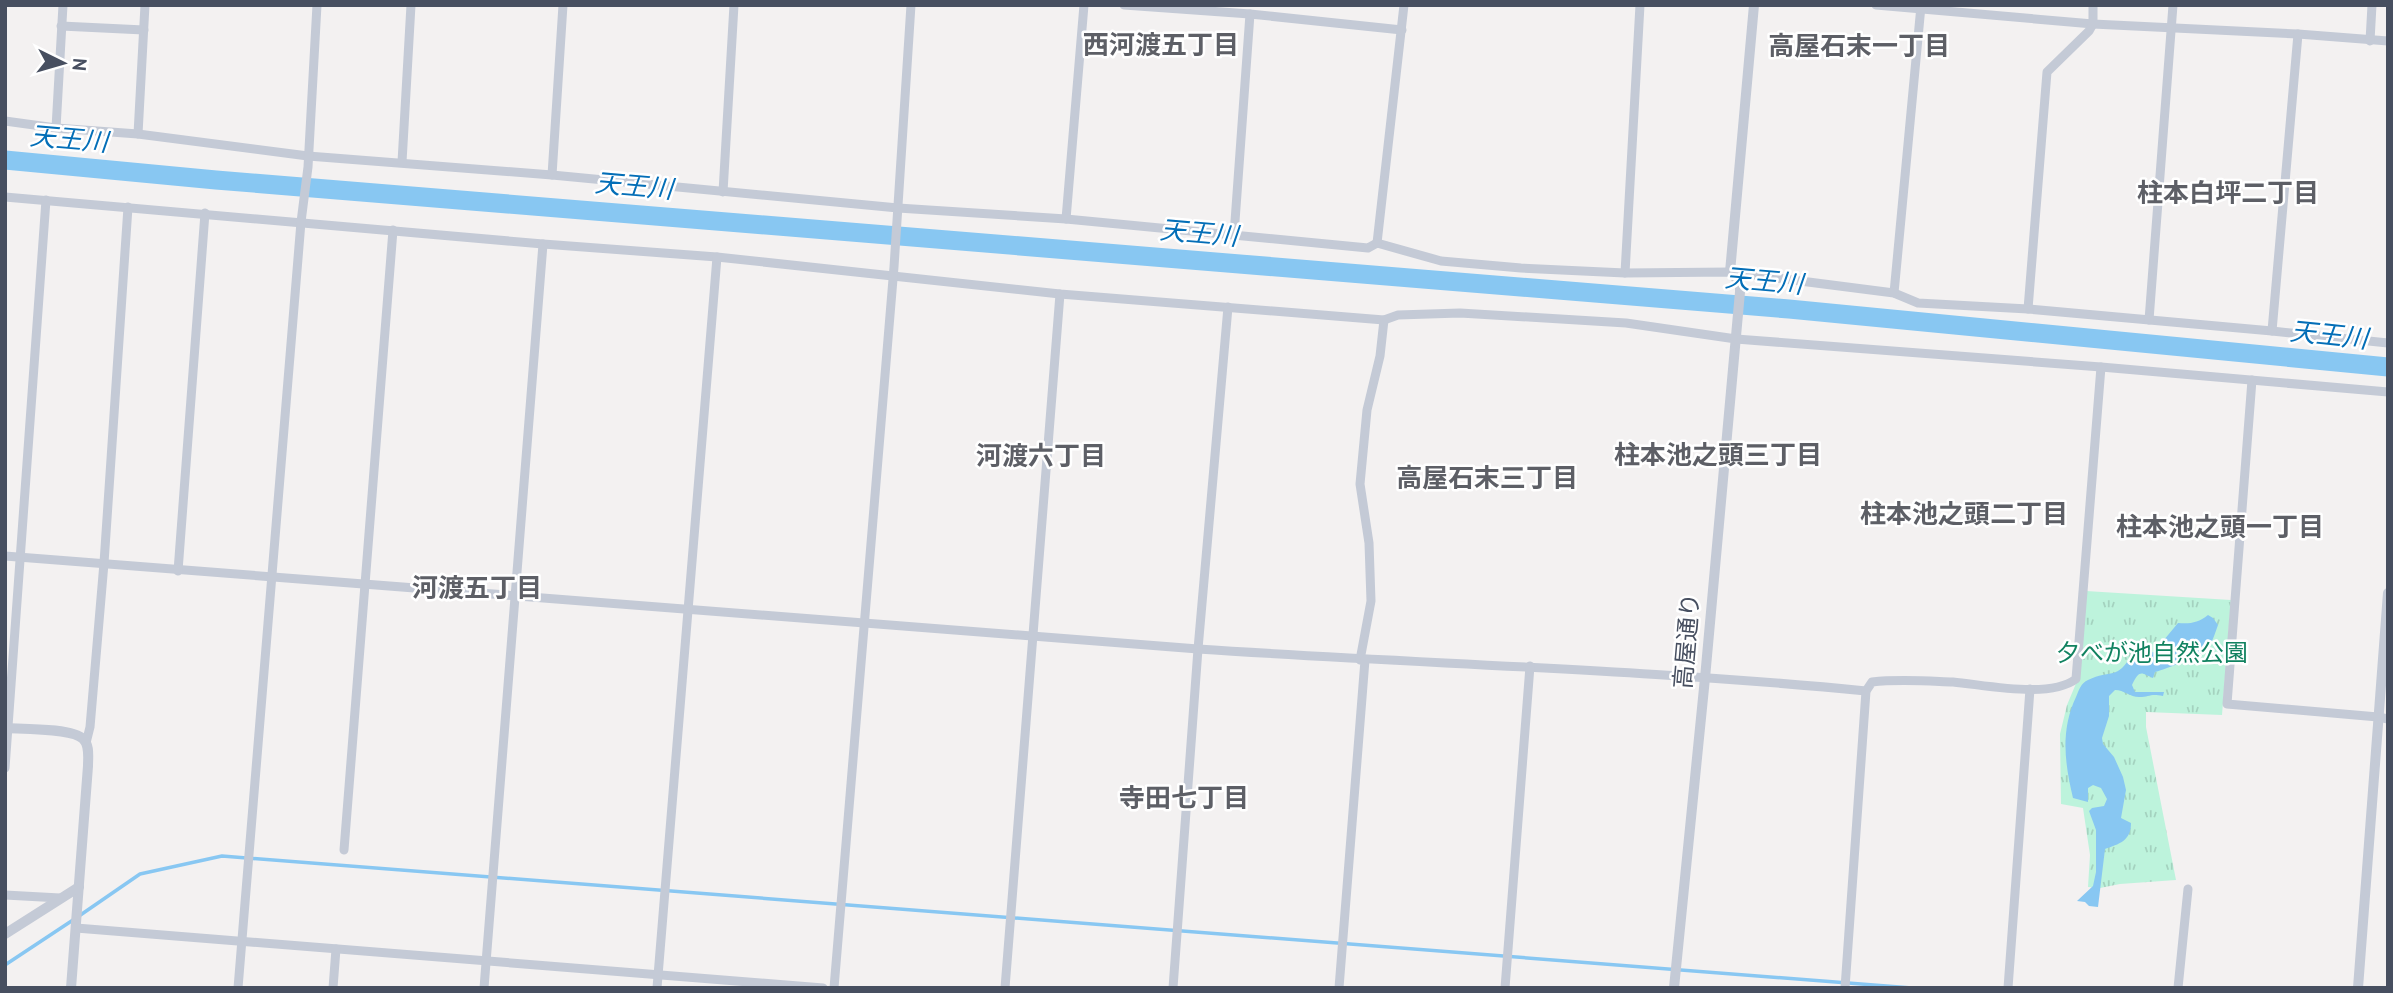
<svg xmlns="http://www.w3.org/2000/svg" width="2393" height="993" viewBox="0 0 2393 993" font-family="'PT Sans','Noto Sans JP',sans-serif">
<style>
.grass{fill:url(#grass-tufts)}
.water{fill:#88c7f2}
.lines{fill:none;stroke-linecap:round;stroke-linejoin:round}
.stream{stroke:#88c7f2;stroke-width:3.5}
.river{stroke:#88c7f2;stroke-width:19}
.minor{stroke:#c4cad6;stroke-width:9}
.tertiary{stroke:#c4cad6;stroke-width:10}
.labels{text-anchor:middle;stroke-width:5;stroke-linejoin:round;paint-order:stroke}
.street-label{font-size:24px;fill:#474f60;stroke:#fff}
.park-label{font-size:24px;fill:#118260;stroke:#fff}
.neighbourhood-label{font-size:26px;font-weight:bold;fill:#5d5f66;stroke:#fff}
.water-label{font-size:26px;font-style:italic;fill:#036eb7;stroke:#fff}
</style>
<defs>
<pattern id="grass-tufts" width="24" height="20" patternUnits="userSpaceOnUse" patternTransform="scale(1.75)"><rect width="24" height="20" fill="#bdf3dc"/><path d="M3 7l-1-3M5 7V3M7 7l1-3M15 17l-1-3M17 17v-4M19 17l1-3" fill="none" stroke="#a4d2bf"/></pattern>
</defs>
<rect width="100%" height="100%" fill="#f3f1f1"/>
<polygon class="grass" points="2086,591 2231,600 2222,715 2146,712 2146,727 2176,880 2120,884 2100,888 2088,887 2090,855 2083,808 2061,804 2060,734 2067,705 2080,674"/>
<path class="water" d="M 2208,615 L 2213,618 L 2218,625 C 2215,633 2212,644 2206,651 C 2204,654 2158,672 2155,672 L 2153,678 C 2142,674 2140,668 2132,685 L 2135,692 L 2164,692 L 2163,696 C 2150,693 2150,697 2139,697 C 2130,697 2124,690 2115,690 L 2109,696 L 2109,716 L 2102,738 L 2103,744 L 2114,757 L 2123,777 L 2126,790 L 2121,818 L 2131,823 C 2131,841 2119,844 2105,849 L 2098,907 L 2089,906 L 2085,902 L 2077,901 L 2093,886 L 2096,872 L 2096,830 L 2089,811 L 2092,808 L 2104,806 L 2107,799 L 2101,788 L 2093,785 L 2088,788 L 2088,802 L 2073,798 C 2065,764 2060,731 2076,697 C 2079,690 2081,683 2088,680 C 2111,669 2117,681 2132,654 L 2154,652 L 2178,623 C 2190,624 2198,623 2208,615 Z"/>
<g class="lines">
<g class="stream">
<polyline points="79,916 140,874 222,856 1912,988"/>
<polyline points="5,965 73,920"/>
</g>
<polyline class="river" points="5,160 216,180 1789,309 2388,367"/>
<g class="minor">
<polyline points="1124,5 1250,14 1402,30"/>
<polyline points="1876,5 2093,24 2298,34 2388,41"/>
<polyline points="61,26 144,30"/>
<polyline points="2370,41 2372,5"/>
<polyline points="5,121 56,128 138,134 308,156 552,175 898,208 1066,219 1368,248 1377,243"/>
<polyline points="56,128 63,5"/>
<polyline points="138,134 145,5"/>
<polyline points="402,162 411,5"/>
<polyline points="552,175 563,5"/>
<polyline points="723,192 734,5"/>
<polyline points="5,197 543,244 717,257 1060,294 1384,320 1398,315 1460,313 1626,323 1736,339 2101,367 2388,392"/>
<polyline points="1066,219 1084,5"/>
<polyline points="1234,235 1250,14"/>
<polyline points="1377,243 1441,261 1521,268 1625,273 1730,272 1894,293 1918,303 2028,309 2272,331 2388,343"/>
<polyline points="1377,243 1404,5"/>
<polyline points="1625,273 1640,5"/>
<polyline points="1894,293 1921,6"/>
<polyline points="2028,309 2047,72 2089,31 2093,24 2093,5"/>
<polyline points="2149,320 2173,5"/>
<polyline points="2272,331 2298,34"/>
<polyline points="2252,380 2227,704 2378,717 2388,719"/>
<path d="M 5,556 L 1198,649 C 1421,664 1644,669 1866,691"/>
<polyline points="178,571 205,213"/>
<polyline points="1360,660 1371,601 1369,543 1360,484 1367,410 1380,356 1384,320"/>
<polyline points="86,743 90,727 104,563 128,207"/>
<polyline points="5,768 46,200"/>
<polyline points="344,850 393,230"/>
<polyline points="5,895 60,898"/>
<polyline points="76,928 823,988"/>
<polyline points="238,988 301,222 308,167 317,5"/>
<polyline points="333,988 336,949"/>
<polyline points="484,988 543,244"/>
<polyline points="657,988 717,257"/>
<polyline points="834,988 894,267 911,5"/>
<polyline points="1005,988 1060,294"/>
<polyline points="1173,988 1198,649 1228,307"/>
<polyline points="1339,988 1365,660"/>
<polyline points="1505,988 1530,666"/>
<path d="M 1845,988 L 1866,691 L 1872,682 C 1899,679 1926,681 1953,682 C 1986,685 2049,699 2076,679 L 2101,367"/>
<polyline points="2008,988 2030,689"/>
<polyline points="2178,988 2188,889"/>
</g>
<g class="tertiary">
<path d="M 5,728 C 22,729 73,728 83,739 C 90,745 88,757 88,766 L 71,988"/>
<polyline points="5,934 79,887"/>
<polyline points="1674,988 1705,678 1740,292 1740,282 1730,272 1754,5"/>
<polyline points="2358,988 2388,593"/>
</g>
</g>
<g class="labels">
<g class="street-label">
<text transform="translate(1687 641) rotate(-85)" y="8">高屋通り</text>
</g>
<g class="park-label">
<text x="2152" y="661">夕べが池自然公園</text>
</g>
<g class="neighbourhood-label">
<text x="1161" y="54">西河渡五丁目</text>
<text x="1859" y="55">高屋石末一丁目</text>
<text x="2228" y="202">柱本白坪二丁目</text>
<text x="1718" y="464">柱本池之頭三丁目</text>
<text x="1041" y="465">河渡六丁目</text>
<text x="1487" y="487">高屋石末三丁目</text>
<text x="1964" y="523">柱本池之頭二丁目</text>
<text x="2220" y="536">柱本池之頭一丁目</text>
<text x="477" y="597">河渡五丁目</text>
<text x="1184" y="807">寺田七丁目</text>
</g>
<g class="water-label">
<text transform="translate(69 139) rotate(5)" y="9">天王川</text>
<text transform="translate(634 186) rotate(5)" y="9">天王川</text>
<text transform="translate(1199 233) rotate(5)" y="9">天王川</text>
<text transform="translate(1764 281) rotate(5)" y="9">天王川</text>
<text transform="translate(2329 335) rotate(6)" y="9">天王川</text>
</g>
</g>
<rect width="2393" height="993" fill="none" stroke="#474f60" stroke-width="14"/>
<g transform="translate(63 63) rotate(95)" stroke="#ffffff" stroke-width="5" paint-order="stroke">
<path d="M0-5L12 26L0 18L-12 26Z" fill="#474f60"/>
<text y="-10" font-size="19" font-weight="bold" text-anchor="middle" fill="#474f60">N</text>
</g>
</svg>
